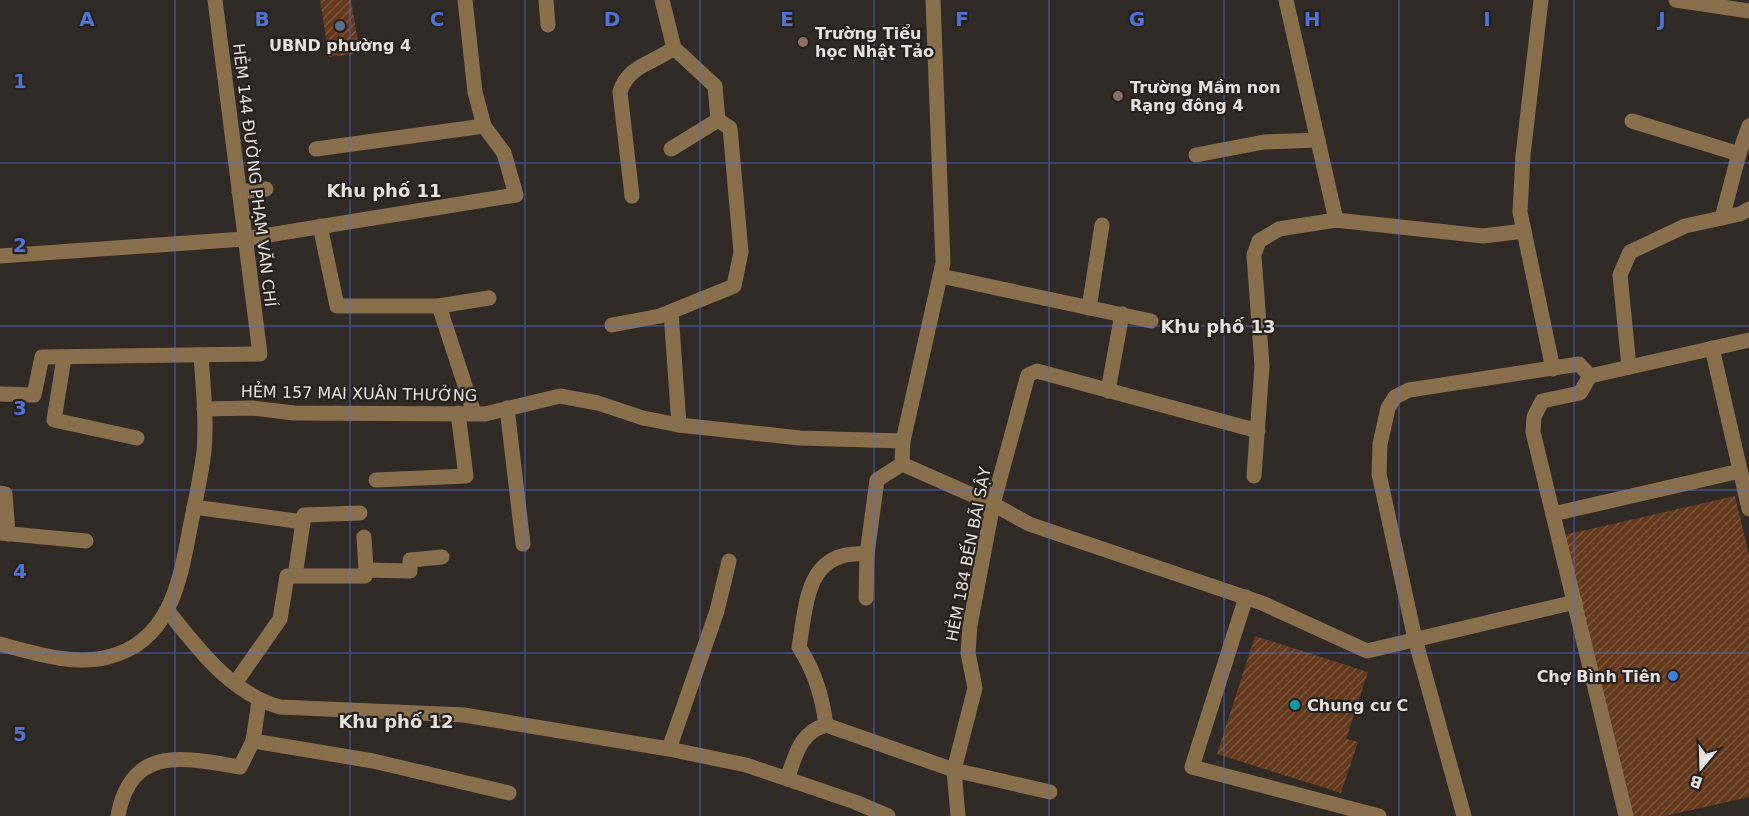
<svg xmlns="http://www.w3.org/2000/svg" width="1749" height="816" viewBox="0 0 1749 816" font-family="'DejaVu Sans',sans-serif">
<style>
.building{fill:url(#building-hatch)}
.lines{fill:none;stroke-linecap:round;stroke-linejoin:round}
.minor{stroke:#8a6f4c;stroke-width:15}
.grid{fill:none;stroke:#5073da;stroke-width:1.5;stroke-opacity:0.55}
.service-dot{fill:#5c6f8a;stroke:#27211d;stroke-width:2}
.education-dot{fill:#8d6e63;stroke:#27211d;stroke-width:2}
.shop-dot{fill:#3f7fe0;stroke:#27211d;stroke-width:2}
.culture-dot{fill:#0f9aa8;stroke:#27211d;stroke-width:2}
.labels{text-anchor:middle;stroke-width:4.5;stroke-linejoin:round;paint-order:stroke}
.poi-label{font-size:16px;font-weight:bold;fill:#e7e2e0;stroke:#27211d;text-anchor:start}
.street-label{font-size:16px;fill:#e7e2e0;stroke:#27211d}
.neighbourhood-label{font-size:18px;font-weight:bold;fill:#e7e2e0;stroke:#27211d}
.grid-label{font-size:20px;text-anchor:middle;font-weight:bold;fill:#5073da;stroke:#27211d;stroke-width:4.5;stroke-linejoin:round;paint-order:stroke}
</style>
<defs>
<pattern id="building-hatch" width="6" height="6" patternUnits="userSpaceOnUse" patternTransform="scale(1.5)"><rect width="6" height="6" fill="#653a1c"/><path d="M-1 1l2-2M0 6l6-6M5 7l2-2" fill="none" stroke="#7b563d"/></pattern>
</defs>
<rect width="100%" height="100%" fill="#312b27"/>
<g class="building">
<polygon points="320,0 351,0 360,53 329,57"/>
<polygon points="1735,496 1749,555 1749,797 1665,816 1630,816 1564,535"/>
<polygon points="1255,636 1368,672 1346,739 1358,742 1341,793 1217,754"/>
</g>
<g class="lines">
<g class="minor">
<polyline points="546,0 548,25"/>
<polyline points="662,0 674,48 715,86 718,120"/>
<polyline points="1541,0 1523,155 1520,212 1553,369"/>
<polyline points="1676,0 1749,11"/>
<polyline points="1632,121 1739,154 1722,218"/>
<polyline points="316,149 484,126"/>
<polyline points="671,149 718,120"/>
<polyline points="1739,154 1749,126"/>
<polyline points="1196,155 1264,142 1318,140"/>
<polyline points="239,192 266,189"/>
<path d="M 632,196 L 620,92 C 628,65 654,63 674,48"/>
<polyline points="1336,220 1483,236 1524,231"/>
<polyline points="320,226 337,306 439,306 489,298"/>
<polyline points="0,256 244,239 516,195 504,153 484,126 475,92 465,0"/>
<polyline points="941,276 1151,321"/>
<polyline points="439,306 474,413"/>
<polyline points="1089,308 1102,225"/>
<polyline points="671,312 679,425"/>
<polyline points="612,325 660,316 734,286 741,252 730,128 718,120"/>
<polyline points="1712,348 1749,509"/>
<polyline points="64,358 54,420 137,438"/>
<polyline points="1629,367 1620,275 1630,252 1685,226 1740,214 1749,209"/>
<polyline points="1590,376 1580,393 1542,401 1534,417 1533,432 1626,816"/>
<polyline points="1590,376 1749,340"/>
<polyline points="1108,391 1122,314"/>
<polyline points="0,394 34,395 42,357 260,354 215,0"/>
<polyline points="507,408 523,544"/>
<polyline points="204,409 252,408 294,413 485,414 560,396 598,403 643,418 679,425 800,438 903,441"/>
<polyline points="902,464 993,504 1029,524 1262,603 1367,651 1575,602"/>
<polyline points="1254,476 1262,366 1254,255 1259,241 1279,229 1336,220 1286,0"/>
<polyline points="376,480 466,476 458,413"/>
<polyline points="0,493 5,494 8,534"/>
<polyline points="194,507 303,522"/>
<polyline points="1553,514 1740,471"/>
<polyline points="0,533 86,541"/>
<polyline points="364,537 366,570"/>
<polyline points="295,576 304,515 360,513"/>
<polyline points="1246,597 1192,767 1379,816"/>
<polyline points="866,598 867,554 877,480 902,464 903,441 943,263 933,0"/>
<path d="M 168,611 C 198,649 232,694 280,707 L 464,715 L 669,749 L 746,765 L 855,802 L 888,816"/>
<path d="M 0,644 C 34,653 73,666 108,657 C 170,642 180,581 190,528 C 195,502 201,477 204,451 C 207,420 203,387 201,355"/>
<polyline points="236,682 280,619 287,576 365,576 366,570 410,571 410,560 442,557"/>
<polyline points="259,701 253,741 373,761 509,793"/>
<polyline points="826,725 954,770 1050,792"/>
<polyline points="669,749 717,611 729,561"/>
<path d="M 787,779 C 796,755 799,733 826,725 C 822,696 815,672 799,647 C 807,602 806,549 867,554"/>
<path d="M 118,816 C 131,744 185,758 240,767 L 253,741"/>
<polyline points="958,816 954,770 975,688 968,653 970,625 993,504 1028,375 1037,371 1258,431"/>
<polyline points="1464,816 1415,639 1379,474 1380,444 1388,408 1395,397 1409,390 1579,364 1590,376"/>
</g>
</g>
<path class="grid" d="M 175,0 L 175,816M 350,0 L 350,816M 525,0 L 525,816M 700,0 L 700,816M 874,0 L 874,816M 1049,0 L 1049,816M 1224,0 L 1224,816M 1399,0 L 1399,816M 1574,0 L 1574,816M 0,163 L 1749,163M 0,326 L 1749,326M 0,490 L 1749,490M 0,653 L 1749,653"/>
<circle class="service-dot" cx="340" cy="26" r="6"/>
<g class="education-dot">
<circle cx="803" cy="42" r="6"/>
<circle cx="1118" cy="96" r="6"/>
</g>
<circle class="shop-dot" cx="1673" cy="676" r="6"/>
<circle class="culture-dot" cx="1295" cy="705" r="6"/>
<g class="labels">
<g class="poi-label">
<text x="815" y="39">Trường Tiểu<tspan x="815" dy="18">học Nhật Tảo</tspan></text>
<text x="340" y="51" text-anchor="middle">UBND phường 4</text>
<text x="1130" y="93">Trường Mầm non<tspan x="1130" dy="18">Rạng đông 4</tspan></text>
<text x="1661" y="682" text-anchor="end">Chợ Bình Tiên</text>
<text x="1307" y="711">Chung cư C</text>
</g>
<g class="street-label">
<text transform="translate(255 175) rotate(83)" y="6">HẺM 144 ĐƯỜNG PHẠM VĂN CHÍ</text>
<text transform="translate(359 393) rotate(1)" y="6">HẺM 157 MAI XUÂN THƯỞNG</text>
<text transform="translate(968 554) rotate(-79)" y="6">HẺM 184 BẾN BÃI SẬY</text>
</g>
<g class="neighbourhood-label">
<text x="384" y="197">Khu phố 11</text>
<text x="1218" y="333">Khu phố 13</text>
<text x="396" y="728">Khu phố 12</text>
</g>
</g>
<g class="grid-label">
<text x="87" y="26">A</text>
<text x="262" y="26">B</text>
<text x="437" y="26">C</text>
<text x="612" y="26">D</text>
<text x="787" y="26">E</text>
<text x="962" y="26">F</text>
<text x="1137" y="26">G</text>
<text x="1312" y="26">H</text>
<text x="1487" y="26">I</text>
<text x="1662" y="26">J</text>
<text x="20" y="88">1</text>
<text x="20" y="252">2</text>
<text x="20" y="415">3</text>
<text x="20" y="578">4</text>
<text x="20" y="741">5</text>
</g>
<g transform="translate(1701 768) rotate(199)" stroke="#27211d" stroke-width="4.5" paint-order="stroke">
<path d="M0-4.5L10 22L0 15L-10 22Z" fill="#e7e2e0"/>
<text y="-9" font-size="16" font-weight="bold" text-anchor="middle" fill="#e7e2e0">B</text>
</g>
</svg>
